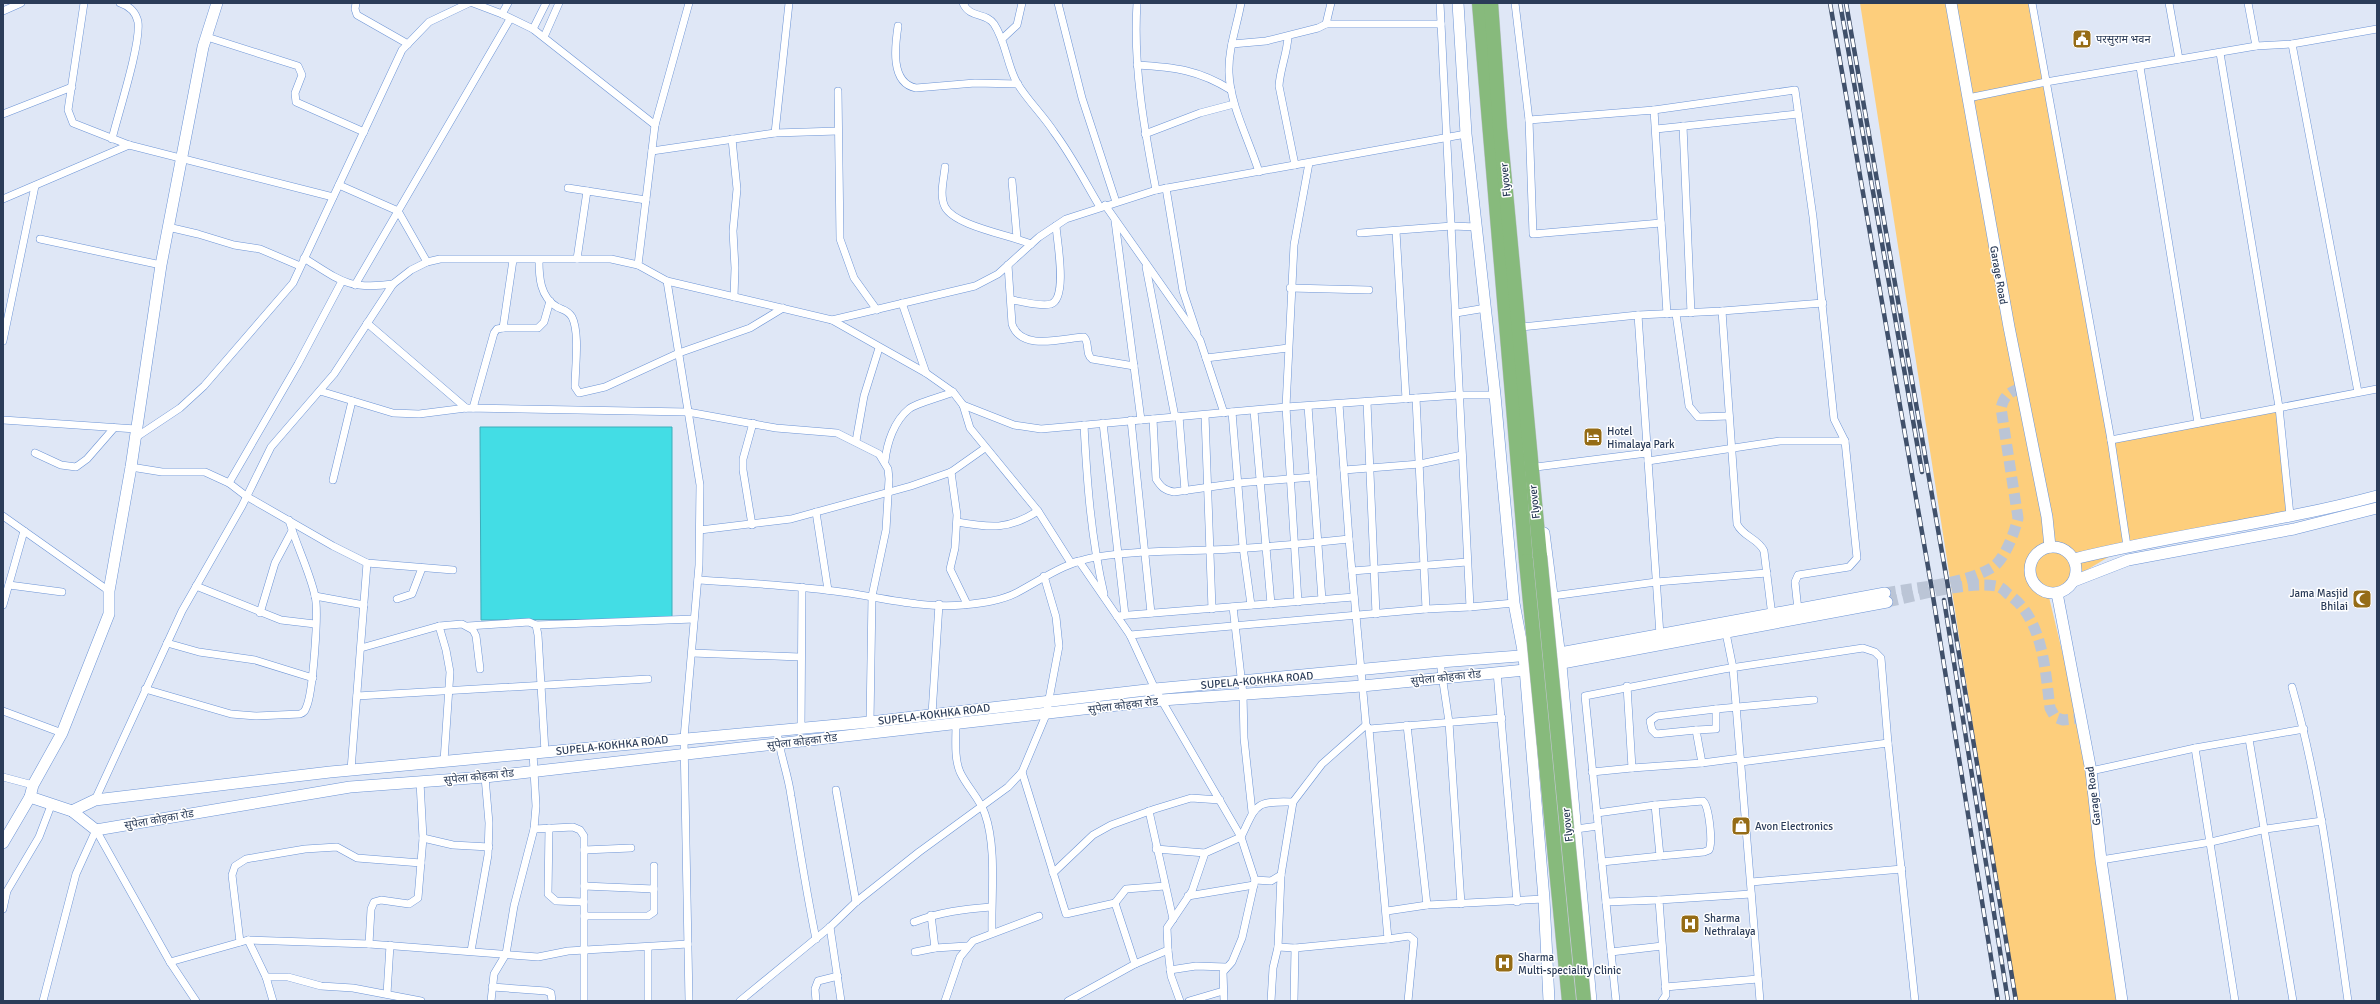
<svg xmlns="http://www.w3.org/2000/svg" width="2380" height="1004" viewBox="0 0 2380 1004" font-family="Signika,'Noto Sans Devanagari',sans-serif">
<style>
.green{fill:#fdce7c}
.water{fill:#43dde5;stroke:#3cadbb}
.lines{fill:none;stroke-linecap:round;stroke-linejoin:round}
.secondary-tunnel{stroke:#bbc5d6;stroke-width:11;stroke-dasharray:11 5.5;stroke-linecap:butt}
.street-casing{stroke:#6c94d6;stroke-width:8}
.secondary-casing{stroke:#6c94d6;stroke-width:12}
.highway-casing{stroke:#bfc4cd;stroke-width:15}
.street{stroke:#fff;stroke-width:7}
.secondary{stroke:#fff;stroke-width:11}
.highway{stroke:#87ba7c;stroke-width:14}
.rail-casing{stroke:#40506a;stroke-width:4.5}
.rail{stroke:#fff;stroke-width:3;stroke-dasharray:9;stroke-linecap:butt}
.highway-bridge-casing{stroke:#bfc4cd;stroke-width:15;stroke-linecap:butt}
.highway-bridge{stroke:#87ba7c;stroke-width:14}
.labels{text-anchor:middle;stroke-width:3;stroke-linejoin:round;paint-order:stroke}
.poi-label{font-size:11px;fill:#2b3c58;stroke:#fff;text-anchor:start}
.street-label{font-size:11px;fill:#2b3c58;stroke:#fff}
</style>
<rect width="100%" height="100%" fill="#dfe7f6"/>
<polygon class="green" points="1860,3 2032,3 2111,439 2279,407 2290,515 2127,546 2048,593 2091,771 2122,1001 2016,1001"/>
<polygon class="water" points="480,427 672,427 672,619 481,620"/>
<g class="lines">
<g class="secondary-tunnel">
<path d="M 1885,593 C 1918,587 1966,584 1993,567 C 2005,559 2015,531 2018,518 L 2001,408 C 2004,395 2010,392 2021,388"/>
<path d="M 1887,602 C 1914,596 1969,581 1996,586 C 2000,586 2005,591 2008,594 C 2043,618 2045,669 2050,708 L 2055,717 L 2063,720 L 2082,718"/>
</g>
<g class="street-casing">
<g id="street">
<polyline points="84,3 68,110 73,123 129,145 333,197"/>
<polyline points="356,3 355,9 357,15 408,44"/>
<polyline points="473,3 502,14 533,29 655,125"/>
<polyline points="689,3 655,125 638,265 667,281 700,485 699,565 684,738 689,1001"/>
<path d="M 963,3 C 970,19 986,12 994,24 C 1006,42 1007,65 1017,83 C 1028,101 1043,115 1054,132 C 1072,156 1085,182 1100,207"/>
<polyline points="1058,3 1082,98 1116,202"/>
<path d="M 1137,3 C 1133,66 1144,128 1156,190"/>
<path d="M 1241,3 C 1237,26 1228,49 1229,73 C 1230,105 1249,140 1259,172"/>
<polyline points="1440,3 1470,607 1514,603"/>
<polyline points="1515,3 1529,120 1533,234 1661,223"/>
<polyline points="2032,3 2111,440 2127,546"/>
<polyline points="2169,3 2179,59"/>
<polyline points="2248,3 2256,46"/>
<polyline points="3,11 21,3"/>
<polyline points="502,14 508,3"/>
<polyline points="1326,24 1441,24"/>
<path d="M 898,26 C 895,46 890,83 916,88 L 975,83 L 1018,84"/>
<polyline points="533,29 546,3"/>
<polyline points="207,37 298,66 302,75 295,93 296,102 364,132"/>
<polyline points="544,37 559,3"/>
<path d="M 1288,37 C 1287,54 1280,69 1279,86 L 1295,165"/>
<polyline points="1002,39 1017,25 1022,3"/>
<polyline points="1232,44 1266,41 1318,28 1326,24 1331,3"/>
<polyline points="2292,44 2358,392"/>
<polyline points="2220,53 2279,407 2290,515"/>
<path d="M 1137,65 C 1174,67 1199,70 1231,90"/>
<polyline points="2140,67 2198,423"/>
<polyline points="838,91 840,239 854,278 877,310"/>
<polyline points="1968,98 2046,82 2256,46 2292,44 2377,29"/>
<polyline points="1654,110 1795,90 1813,217 1834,419 1845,441 1857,558 1849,567 1798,575 1795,582 1798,610"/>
<polyline points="3,114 72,87"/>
<polyline points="1529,120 1654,110 1667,314"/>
<polyline points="1683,126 1691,313"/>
<polyline points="1656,129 1798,114"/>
<polyline points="775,133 789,3"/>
<polyline points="1145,134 1200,113 1234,104"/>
<path d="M 112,139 C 118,114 141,44 138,22 C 136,12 129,6 120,3"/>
<polyline points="732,139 737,189 733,231 735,268 734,297"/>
<polyline points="652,151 775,133 838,131"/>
<path d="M 945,167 C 944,179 939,195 945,207 C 955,226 1010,235 1031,244"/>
<polyline points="1012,181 1017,238"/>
<polyline points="339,185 398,211 427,262"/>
<polyline points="568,188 646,200"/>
<polyline points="1166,188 1183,291 1197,333"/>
<polyline points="3,199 129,145"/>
<polyline points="1105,205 1200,340 1224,413"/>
<polyline points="1115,221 1141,420"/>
<polyline points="168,227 198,234 234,245 260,249 300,266"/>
<polyline points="1396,231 1406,399"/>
<polyline points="1360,233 1452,226 1477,227"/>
<polyline points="40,239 161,265"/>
<path d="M 304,258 C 341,281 348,290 393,284"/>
<polyline points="577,259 587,191"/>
<polyline points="513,260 503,328 538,328 544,322 550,301"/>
<path d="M 539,260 C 539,277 540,297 557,307 C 563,310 568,310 572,317 C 580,333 575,368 575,387 L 579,393 L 605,387 L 679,353 L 750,328 L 783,308"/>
<path d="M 1008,265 L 1012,324 C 1021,352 1064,338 1084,337 C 1090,343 1085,354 1092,359 L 1134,366"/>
<polyline points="1146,267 1175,417"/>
<polyline points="342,281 298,364 229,483 246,496 333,546 367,563 453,570"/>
<polyline points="667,281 832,320 926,373 953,392 963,405 970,428 1038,511 1071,563 1079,561 1130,635 1155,689 1241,837 1205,853 1192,891 1167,928 1168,950 1135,964 1068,1001"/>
<polyline points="355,285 510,19"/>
<polyline points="1290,288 1369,290"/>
<path d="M 1011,300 C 1022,301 1040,307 1051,304 C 1068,298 1057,241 1056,226"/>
<polyline points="902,303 926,373"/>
<path d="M 1722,311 L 1737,524 C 1743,537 1758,538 1764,551 L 1772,616"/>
<polyline points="1456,313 1486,308"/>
<polyline points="1676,314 1689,406 1698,417 1729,416"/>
<polyline points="1638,315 1722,311 1823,303"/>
<polyline points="832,320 975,286 998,274 1039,237 1066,219 1156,190 1466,134"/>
<polyline points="367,323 466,408"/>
<polyline points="1522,327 1638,315 1660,635"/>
<polyline points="3,341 35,186"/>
<polyline points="1206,358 1288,348"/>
<polyline points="320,391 393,413 419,414 466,408 688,412 776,428 837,433 879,454 888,469 889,479 886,530 872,596 870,722"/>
<polyline points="1416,398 1426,609"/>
<polyline points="1367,402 1376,614"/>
<polyline points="963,405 1014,425 1041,429 1286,407 1459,395 1495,395"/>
<polyline points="1308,406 1322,600"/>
<polyline points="473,408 494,333 497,329 503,328"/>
<polyline points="1254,411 1271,604"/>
<polyline points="1232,412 1243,547 1251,605"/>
<polyline points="1205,415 1212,609"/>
<polyline points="1179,416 1185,491"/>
<path d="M 1153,419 L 1156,479 C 1161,487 1164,490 1174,492 L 1238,483 L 1313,477"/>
<polyline points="3,420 136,429"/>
<polyline points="1131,420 1151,613"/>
<polyline points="1103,423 1125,615"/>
<path d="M 1084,425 C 1087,482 1091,538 1104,594"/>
<polyline points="135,438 180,408 204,386 293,283 402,50 429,22 469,3"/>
<polyline points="2111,440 2377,389"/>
<polyline points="856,441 864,396 879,348"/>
<polyline points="35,453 61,465 76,467 87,459 114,428"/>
<path d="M 885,461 C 887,443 894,421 909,409 C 916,403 942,397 953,392"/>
<polyline points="1648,461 1780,441 1845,441"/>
<polyline points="131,467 162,472 205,472 229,483"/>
<polyline points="1536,467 1647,453"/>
<polyline points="1344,470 1420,464 1462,455"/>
<polyline points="951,472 957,515 955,548 950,569 967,604"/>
<polyline points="333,480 352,401"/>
<polyline points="816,512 828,590"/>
<polyline points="3,516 109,591"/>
<path d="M 957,522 C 991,528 1008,530 1038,511"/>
<polyline points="752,525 743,470 743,459 753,423"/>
<polyline points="700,530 791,519 911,486 951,472 985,448"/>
<polyline points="1352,571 1467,562"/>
<path d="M 698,580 C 743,583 789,585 834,591 C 876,596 920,609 963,605 C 981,603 1001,601 1018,592 C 1044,578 1066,562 1096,557 C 1134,551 1171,551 1209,550 C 1256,548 1302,544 1349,539"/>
<polyline points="9,585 62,592"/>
<polyline points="196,586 281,620 315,624"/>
<polyline points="315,596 364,605"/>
<polyline points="1552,596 1656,582 1767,573"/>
<polyline points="397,599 412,594 422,568"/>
<polyline points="1298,602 1286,407 1294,245 1309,163"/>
<polyline points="3,605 24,531"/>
<polyline points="1233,607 1243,694 1244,738 1252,812"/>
<polyline points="260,613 275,563 292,531"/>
<polyline points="1117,616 1354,597"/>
<polyline points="536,625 694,619"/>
<polyline points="439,626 446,650 450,672 444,761"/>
<polyline points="468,626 529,622 536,625 538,635 545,752"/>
<polyline points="1726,633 1733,668 1760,1001"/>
<polyline points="1130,635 1426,609 1470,607"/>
<polyline points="167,643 199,652 255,660 313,678"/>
<polyline points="361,648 439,626 462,624 473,630 476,636 480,669"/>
<polyline points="692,653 800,657"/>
<polyline points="1440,662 1449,722 1461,904"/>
<polyline points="1497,672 1517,902"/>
<polyline points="1627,686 1632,768 1702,763 1696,730 1716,729 1716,709 1814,700"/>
<path d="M 2292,687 C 2321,789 2333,896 2348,1001"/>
<path d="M 145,689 L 231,714 L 256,716 L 300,714 C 303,713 305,712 306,708 C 313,694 319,611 315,596 C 310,572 296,545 289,520"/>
<polyline points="357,696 648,679"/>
<polyline points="3,711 62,733"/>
<polyline points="932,714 939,604"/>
<path d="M 956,723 C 956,739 954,758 960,772 C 967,787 980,799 985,814 C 997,848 991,897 992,933"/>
<polyline points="1366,725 1369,729 1502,718"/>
<polyline points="1407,725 1427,905"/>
<polyline points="801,729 802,587"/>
<path d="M 777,730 C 779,752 788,773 791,796 C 799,844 806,891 816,939"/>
<polyline points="1696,730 1656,734 1652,730 1650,721 1657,716 1716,709"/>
<polyline points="2249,739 2293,1001"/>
<polyline points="1741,762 1888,743"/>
<polyline points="1702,763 1740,758"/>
<polyline points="351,770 367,563"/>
<polyline points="2091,771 2195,748"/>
<polyline points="1022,772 1066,914 1115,903 1135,964"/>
<polyline points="1592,772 1632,768"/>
<polyline points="3,777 33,785"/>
<polyline points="836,790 856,902"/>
<polyline points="95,800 182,611 242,506 271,447 334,374 393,284 411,270 427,262 440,259 611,259 638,265"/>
<path d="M 1655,805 L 1703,801 C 1709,806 1713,842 1709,850 L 1704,852 L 1660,856"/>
<polyline points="1149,811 1173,919"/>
<polyline points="1597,813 1655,805 1660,856 1602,862"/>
<polyline points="549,828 548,894 556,901 584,902"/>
<polyline points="534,829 573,827 580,830 584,836 584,1001"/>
<polyline points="1576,829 1598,826"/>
<polyline points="96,830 170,962 196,1001"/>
<polyline points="423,838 453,845 489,847"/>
<polyline points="1156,849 1205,853"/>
<polyline points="584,850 631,848"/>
<polyline points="2101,860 2211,842 2266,829 2322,821"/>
<polyline points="1053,873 1093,835 1111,825 1155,809 1191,798 1220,800"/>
<path d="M 1281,875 L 1271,881 L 1255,880 L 1241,837 C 1257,804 1254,801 1293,802"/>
<polyline points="1751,882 1902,869"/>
<polyline points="584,886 654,889"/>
<polyline points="1188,896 1254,885"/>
<polyline points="1606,902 1659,900"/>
<polyline points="1115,903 1126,889 1165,886"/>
<polyline points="3,909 7,891 39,837 52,803"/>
<polyline points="1387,911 1427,905 1544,899"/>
<polyline points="931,915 935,948"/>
<polyline points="584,916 648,916 654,912 654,866"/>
<path d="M 914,922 C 940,912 964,909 991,907"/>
<polyline points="830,927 841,1001"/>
<polyline points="1388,939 1409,936 1414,940 1408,1001"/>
<polyline points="248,940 266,977 273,1001"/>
<polyline points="240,942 232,875 235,866 246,859 305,849 337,847 357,858 421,863"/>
<polyline points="369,944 371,909 374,902 381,900 409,904 418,898 423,838 420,782"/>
<polyline points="648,947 648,1001"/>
<polyline points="1278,947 1295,948 1388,939 1369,729"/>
<polyline points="1168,950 1171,976 1180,1001"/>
<polyline points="471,951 488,855 489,823 485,777"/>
<polyline points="915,952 935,948 967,946"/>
<polyline points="1611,952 1662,946"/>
<polyline points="170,962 248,940 369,944 538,957 568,951 688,944"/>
<polyline points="1170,970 1196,966 1226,967"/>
<polyline points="266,977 288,977 321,986 353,988 421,1001"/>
<polyline points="492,987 546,991 551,993 552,1001"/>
<polyline points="1665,987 1758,979"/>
<polyline points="387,994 390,945"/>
<polyline points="43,1001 76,874 96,830"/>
<polyline points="491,1001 494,974 506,954 514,906 534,829 536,806 533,753"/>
<polyline points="740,1001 830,927 856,902 919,852 1008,787 1022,772 1046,715 1059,646 1056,617 1044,576"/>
<polyline points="816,1001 815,989 818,981 838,976"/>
<polyline points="945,1001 960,957 973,941 1039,916"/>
<polyline points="1189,1001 1223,991"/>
<polyline points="1224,1001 1223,972 1232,962 1242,938 1255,880"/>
<polyline points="1271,1001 1273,968 1278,947 1281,875 1293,802 1322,764 1366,725 1349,539 1339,404"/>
<polyline points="1294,1001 1295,948"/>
<polyline points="1616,1001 1585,696 1724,669 1863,648 1875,652 1881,658 1888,743 1915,1001"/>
<polyline points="1662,1001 1666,995 1659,900 1751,894"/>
<polyline points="2235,1001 2195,748 2304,729"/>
</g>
</g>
<g class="secondary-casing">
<g id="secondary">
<polyline points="1458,3 1466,134 1495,395 1514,603 1524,656 1544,899 1549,1001"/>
<polyline points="1951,3 2009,327 2047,517 2050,547"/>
<polyline points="1544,533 1561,665 1591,1001"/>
<circle cx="2053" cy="570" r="23"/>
<path d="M 2074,559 C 2174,534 2277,523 2377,496"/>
<polyline points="2074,581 2128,560 2294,529 2377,508"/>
<polyline points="2057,593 2091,771 2101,860 2122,1001"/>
<polyline points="30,797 72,811 96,830 350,787 485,777 1162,700 1362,686 1525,670 1887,602"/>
<polyline points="72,811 95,800 330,772 870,722 1155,689 1440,662 1560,653 1885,593"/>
<polyline points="3,843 30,797 33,785 62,733 109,614 109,591 131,467 161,265 203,47 217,3"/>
</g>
</g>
<g class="highway-casing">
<g id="highway">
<polyline points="1479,3 1526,561"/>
<polyline points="1491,3 1500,128 1540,556"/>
</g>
</g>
<use href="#street" class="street"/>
<use href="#secondary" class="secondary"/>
<use href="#highway" class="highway"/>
<g class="rail-casing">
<g id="rail">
<polyline points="1830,3 1931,584 1998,1001"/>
<polyline points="1840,3 1922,472"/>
<polyline points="1846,3 1947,581 2016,1001"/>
<polyline points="1944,600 2008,1001"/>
</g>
</g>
<use href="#rail" class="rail"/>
<g class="highway-bridge-casing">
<g id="highway-bridge">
<polyline points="1540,556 1584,1001"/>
<polyline points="1526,561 1569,1001"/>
</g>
</g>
<use href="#highway-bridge" class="highway-bridge"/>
</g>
<defs>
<g id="civic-square" transform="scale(1)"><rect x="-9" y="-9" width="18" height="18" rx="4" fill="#956c16" stroke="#fff"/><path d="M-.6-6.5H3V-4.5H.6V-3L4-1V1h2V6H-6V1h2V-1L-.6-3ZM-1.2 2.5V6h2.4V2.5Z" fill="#fff"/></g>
<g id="hotel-square" transform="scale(1)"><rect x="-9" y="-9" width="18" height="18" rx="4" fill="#956c16" stroke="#fff"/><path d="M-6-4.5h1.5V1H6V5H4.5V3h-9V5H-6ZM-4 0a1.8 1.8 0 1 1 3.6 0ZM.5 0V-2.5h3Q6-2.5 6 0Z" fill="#fff"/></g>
<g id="mosque-square" transform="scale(1)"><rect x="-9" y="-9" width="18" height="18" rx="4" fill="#956c16" stroke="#fff"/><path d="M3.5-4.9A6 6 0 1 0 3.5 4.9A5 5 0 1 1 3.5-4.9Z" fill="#fff"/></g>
<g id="shop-square" transform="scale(1)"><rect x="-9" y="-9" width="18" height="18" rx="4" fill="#956c16" stroke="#fff"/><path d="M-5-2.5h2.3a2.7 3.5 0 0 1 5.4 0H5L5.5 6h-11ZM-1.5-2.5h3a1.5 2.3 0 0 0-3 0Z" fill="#fff"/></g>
<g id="hospital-square" transform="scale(1)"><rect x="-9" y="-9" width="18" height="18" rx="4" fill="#956c16" stroke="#fff"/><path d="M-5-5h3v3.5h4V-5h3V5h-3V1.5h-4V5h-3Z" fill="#fff"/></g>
</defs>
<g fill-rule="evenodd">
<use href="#civic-square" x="2082" y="39"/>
<use href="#hotel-square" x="1593" y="437"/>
<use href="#mosque-square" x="2362" y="599"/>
<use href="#shop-square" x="1741" y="826"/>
<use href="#hospital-square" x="1690" y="924"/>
<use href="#hospital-square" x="1504" y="963"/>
</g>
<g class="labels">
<g class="poi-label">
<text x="2096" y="43">परसुराम भवन</text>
<text x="1607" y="435">Hotel<tspan x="1607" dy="13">Himalaya Park</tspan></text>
<text x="2348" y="597" text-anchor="end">Jama Masjid<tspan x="2348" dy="13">Bhilai</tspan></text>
<text x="1755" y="830">Avon Electronics</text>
<text x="1704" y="922">Sharma<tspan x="1704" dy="13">Nethralaya</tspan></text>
<text x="1518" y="961">Sharma<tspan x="1518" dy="13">Multi-speciality Clinic</tspan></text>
</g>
<g class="street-label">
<text transform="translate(1505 180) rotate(-95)" y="4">Flyover</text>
<text transform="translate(1999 275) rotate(80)" y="4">Garage Road</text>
<text transform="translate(1534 502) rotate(-96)" y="4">Flyover</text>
<text transform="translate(1446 677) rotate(-6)" y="4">सुपेला कोहका रोड</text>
<text transform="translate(1257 680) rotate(-5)" y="4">SUPELA-KOKHKA ROAD</text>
<text transform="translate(1123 705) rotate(-7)" y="4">सुपेला कोहका रोड</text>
<text transform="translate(934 714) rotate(-7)" y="4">SUPELA-KOKHKA ROAD</text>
<text transform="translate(802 741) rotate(-7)" y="4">सुपेला कोहका रोड</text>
<text transform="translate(612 745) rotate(-6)" y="4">SUPELA-KOKHKA ROAD</text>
<text transform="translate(479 776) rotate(-6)" y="4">सुपेला कोहका रोड</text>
<text transform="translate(2093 796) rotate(-97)" y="4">Garage Road</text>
<text transform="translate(159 819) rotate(-10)" y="4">सुपेला कोहका रोड</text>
<text transform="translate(1567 825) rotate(-96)" y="4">Flyover</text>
</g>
</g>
<rect width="2380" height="1004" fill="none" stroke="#2b3c58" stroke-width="8"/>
</svg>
